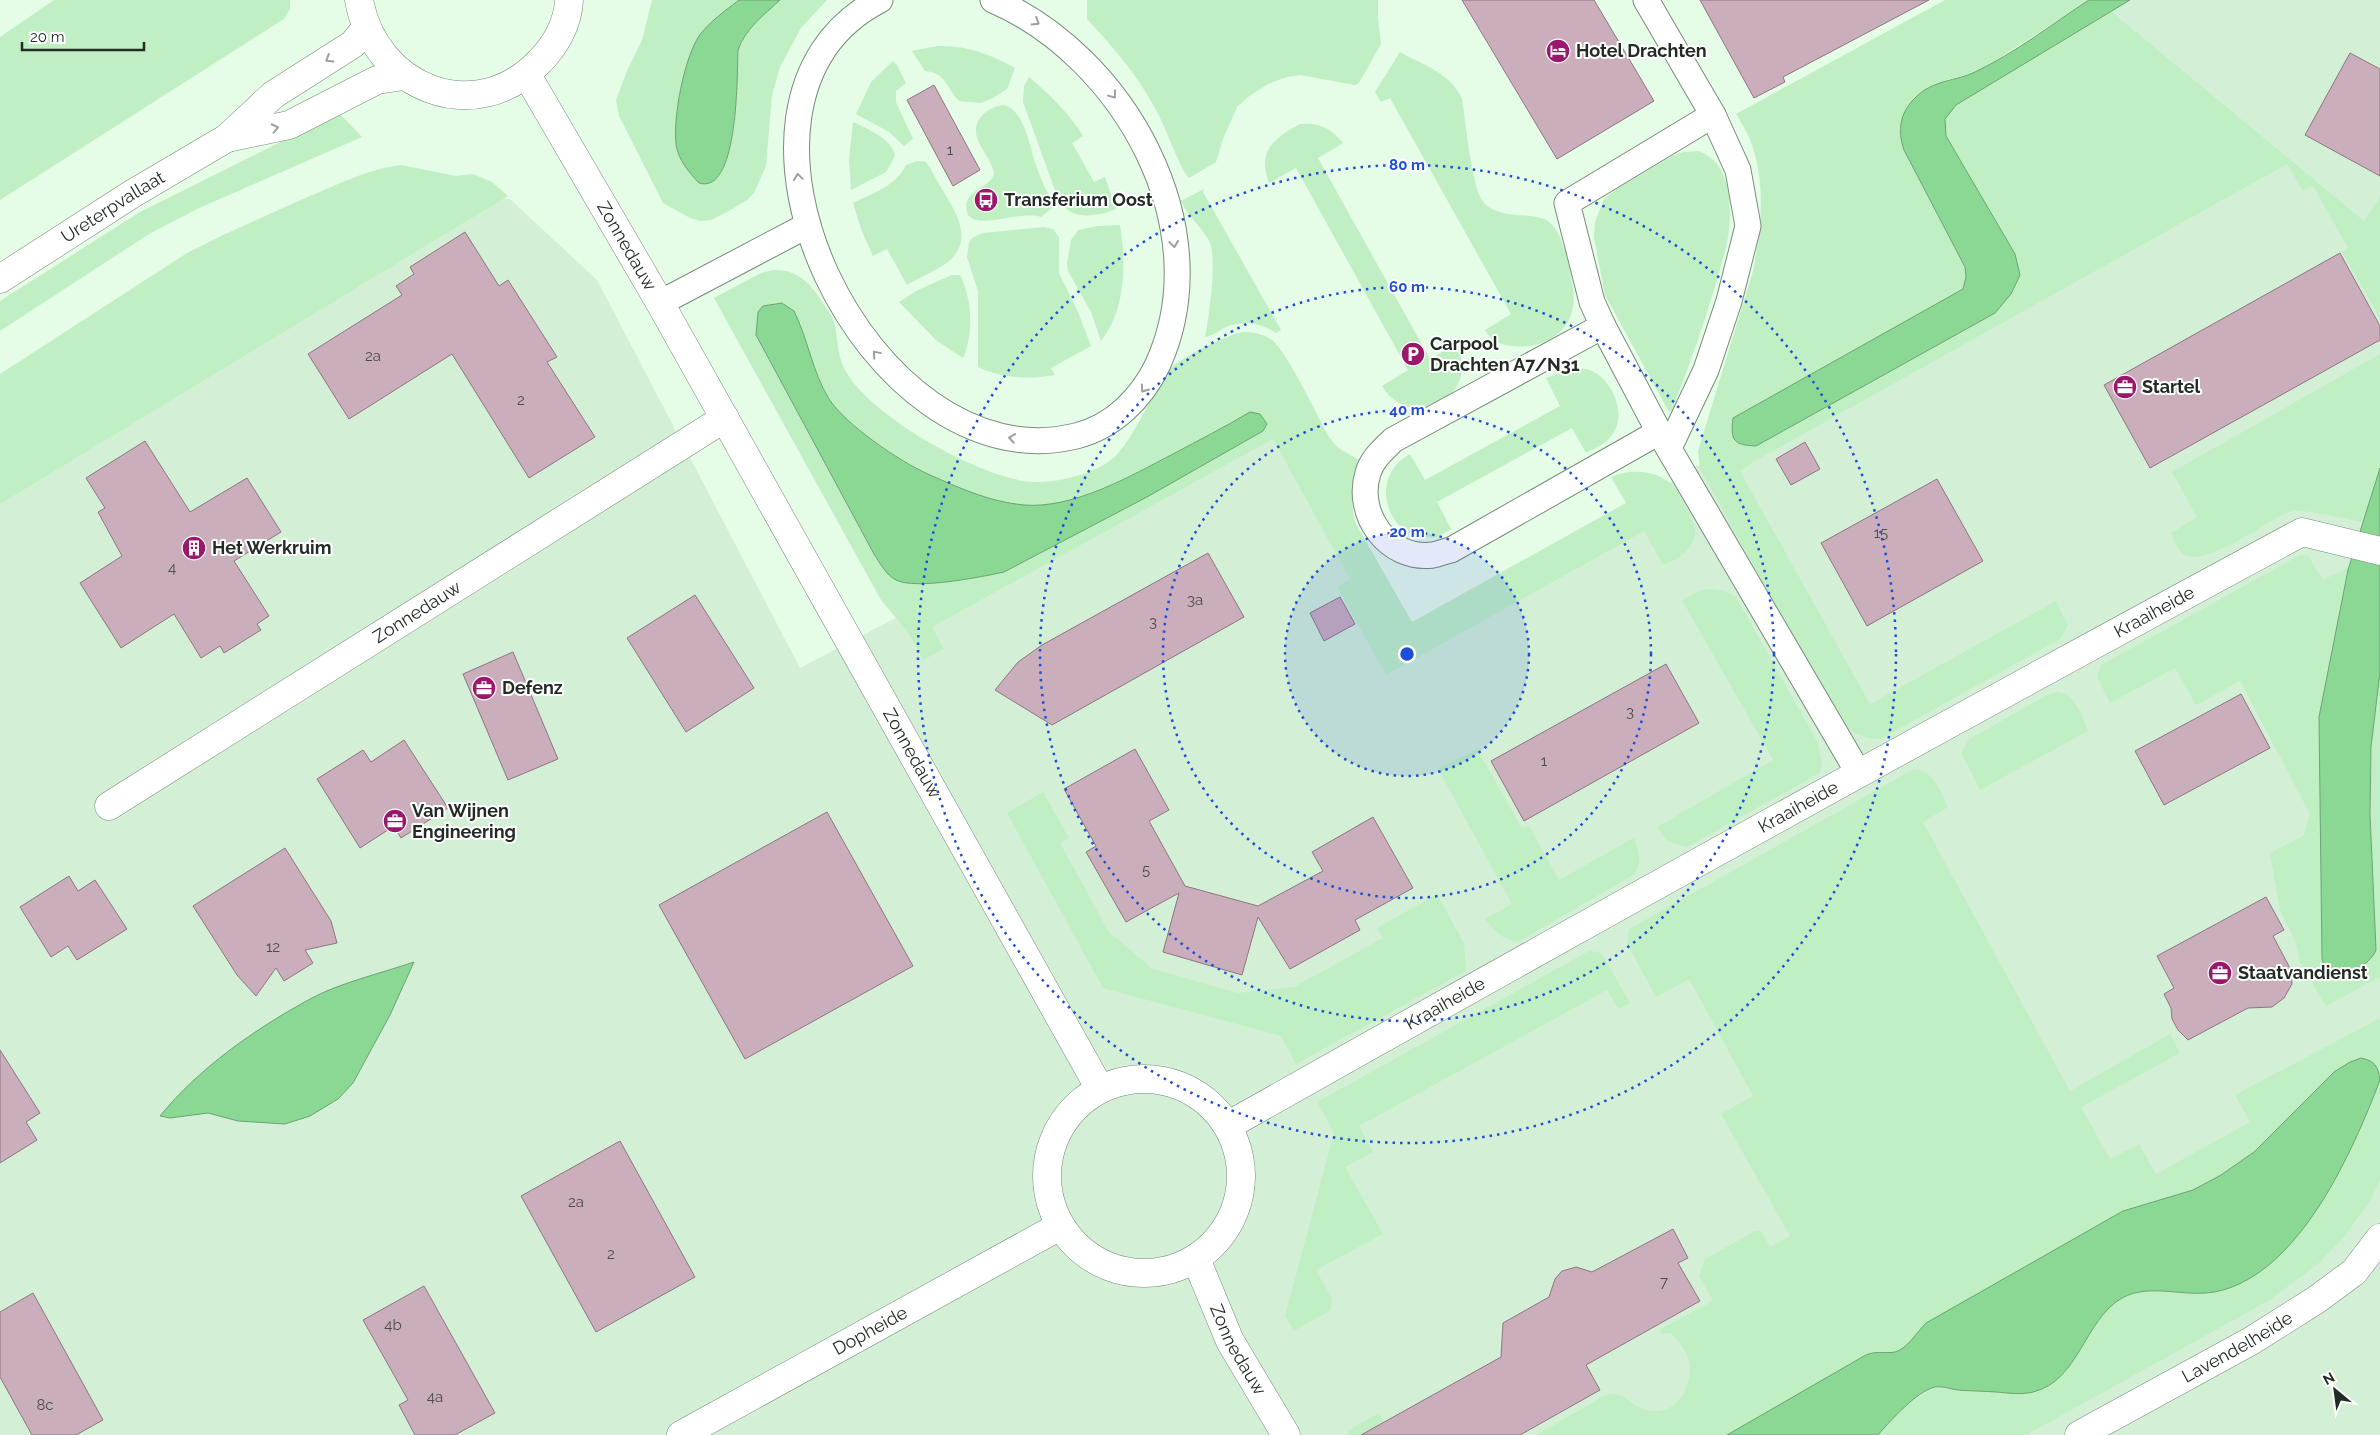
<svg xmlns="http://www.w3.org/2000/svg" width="2380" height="1435" viewBox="0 0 2380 1435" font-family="Raleway,sans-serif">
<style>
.built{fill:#d3f0d6}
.green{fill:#c0efc4;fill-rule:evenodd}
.water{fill:#8ad894;stroke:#6ba472}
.building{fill:#caaebb;stroke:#8f7582}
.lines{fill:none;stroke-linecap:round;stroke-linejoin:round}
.service-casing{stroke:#778c79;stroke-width:27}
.minor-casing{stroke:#778c79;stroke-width:29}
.secondary-casing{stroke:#778c79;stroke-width:29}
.service{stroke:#fff;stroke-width:25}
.minor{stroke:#fff;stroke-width:28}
.secondary{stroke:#fff;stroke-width:28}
.oneway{stroke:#9ca09c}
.ring{fill:none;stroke:#1d4ed8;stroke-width:2.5;stroke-dasharray:2.5 5}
.labels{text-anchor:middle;stroke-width:4;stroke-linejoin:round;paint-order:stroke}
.number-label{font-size:15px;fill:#4d4c4a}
.poi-label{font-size:18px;font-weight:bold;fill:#232c24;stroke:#fff;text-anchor:start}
.street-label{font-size:18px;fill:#232c24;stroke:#fff}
.centre{fill:#1d4ed8;stroke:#fff;stroke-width:2.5}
.ring-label{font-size:15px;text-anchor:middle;font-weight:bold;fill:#1d4ed8;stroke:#fff;stroke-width:4;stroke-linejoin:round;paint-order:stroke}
</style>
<rect width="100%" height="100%" fill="#e5fce7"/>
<polygon class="built" points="2108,0 2380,0 2380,1435 0,1435 0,447 397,193 510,199 597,280 800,668 1267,424 1410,642 1759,428 1921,129"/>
<g class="green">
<polygon points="54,0 290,0 290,9 284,19 0,200 0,37"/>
<path d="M 652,0 L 739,0 C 725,11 710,22 699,36 C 684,56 673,119 676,144 C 679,160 689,172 699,183 L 734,130 L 738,50 C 745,29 764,15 780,0 L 827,0 L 801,28 L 780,67 L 772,95 L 766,166 L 754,193 L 747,200 L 727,212 L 711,220 L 700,221 L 690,218 L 663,203 L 619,116 L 616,100 L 627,71 L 642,40 Z"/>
<path d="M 1087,0 L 1378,0 L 1378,18 L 1381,44 L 1359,83 L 1355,85 L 1300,75 L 1287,77 L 1268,84 L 1248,97 L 1237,107 L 1223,139 L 1216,162 L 1189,178 C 1181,171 1165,126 1157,112 C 1139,77 1114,48 1087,19 Z"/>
<path d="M 1945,0 L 2089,0 L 1992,63 L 1973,73 L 1946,80 L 1904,150 L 1965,267 L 1966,277 L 1963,289 L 1756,446 L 1995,313 L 2011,294 L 2020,275 L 2015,254 L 1946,136 L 1945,119 L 1956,105 L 2112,12 L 2364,221 L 2380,197 L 2380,318 L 2342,252 L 2348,248 L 2313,186 L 2303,191 L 2287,164 L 1755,461 L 1740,471 L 1870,704 L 2056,601 L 2068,625 L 2060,639 L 1881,739 C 1857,739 1846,729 1834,710 L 1700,469 L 1698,451 L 1753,271 C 1761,230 1766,186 1752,145 C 1749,135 1742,124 1736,114 Z"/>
<path d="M 937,46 C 966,45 990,54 1015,68 L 1007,89 L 993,98 L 981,103 L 959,101 C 946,88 947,73 925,71 L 912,51 Z"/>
<path d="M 1400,52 C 1423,65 1451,73 1462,99 C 1466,121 1471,188 1484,203 C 1491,210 1499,212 1508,214 C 1520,216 1535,215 1546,220 C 1563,228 1570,270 1573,288 C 1579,327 1549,350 1513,346 C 1501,345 1490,341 1485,330 L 1511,314 L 1390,98 L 1381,102 L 1375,92 Z"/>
<polygon points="893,61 897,65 906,83 896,91 896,102 913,139 904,146 889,132 856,114 871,82"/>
<path d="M 1029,77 C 1050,95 1069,113 1083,136 L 1072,143 L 1094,182 L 1105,177 L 1116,209 C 1102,215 1075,221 1064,206 C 1061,202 1059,197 1056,193 L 1023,102 L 1024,86 Z"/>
<path d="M 1004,105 C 1025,110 1030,150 1037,168 C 1041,180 1047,192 1053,203 L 1052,208 L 1041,217 C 1019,210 981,230 968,215 C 959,190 990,189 994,174 C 992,155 966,138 980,118 C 986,110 994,106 1004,105 Z"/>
<polygon points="339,113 362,137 199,208 149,234 0,331 0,301 140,212"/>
<path d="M 853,122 C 867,128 893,140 895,156 L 886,172 L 851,190 L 849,160 Z"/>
<path d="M 1300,124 C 1319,122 1331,128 1343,143 L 1318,158 L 1430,359 L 1456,344 C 1483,398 1410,433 1382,386 L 1408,370 L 1296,168 L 1269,183 C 1257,151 1274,138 1300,124 Z"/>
<path d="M 1698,151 C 1729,161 1732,200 1729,228 C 1728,246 1721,264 1717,280 C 1704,324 1689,367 1672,410 L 1669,412 L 1605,295 L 1594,238 L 1595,222 L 1604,199 L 1615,190 L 1672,156 L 1683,152 Z"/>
<path d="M 917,161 L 926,162 C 932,170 936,180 942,189 C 955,211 975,239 948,262 C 936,271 920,277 907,285 L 887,249 L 873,256 L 861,229 L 853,203 C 873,193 896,186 906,165 Z"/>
<path d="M 401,165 L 456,176 L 473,174 L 492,182 L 508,196 L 0,504 L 0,374 L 187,253 C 225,233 264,217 303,199 C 335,186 367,169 401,165 Z"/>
<path d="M 1204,189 L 1203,192 L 1281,330 L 1276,333 C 1262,323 1242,320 1226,327 C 1219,331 1212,336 1205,337 C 1209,318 1217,261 1210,243 C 1204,229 1188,217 1181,201 Z"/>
<path d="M 1120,225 C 1126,264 1126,309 1101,341 L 1091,312 L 1068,271 L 1067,263 L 1071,240 L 1078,230 L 1098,226 Z"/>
<path d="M 1044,227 L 1053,229 L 1059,237 L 1059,273 L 1078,312 L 1091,346 L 1051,368 L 1055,375 C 1028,380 1003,378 978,367 L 978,291 L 967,257 L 969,243 L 972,238 L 983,233 Z"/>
<path d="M 773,270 C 799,269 812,285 824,305 C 828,311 832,316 834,322 C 838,336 837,355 844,368 C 867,415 981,479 1033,482 C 1059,483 1102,473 1119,452 C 1134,435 1147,405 1159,385 C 1162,380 1165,373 1169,369 C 1180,359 1232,331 1246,332 C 1255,332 1265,335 1272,340 C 1288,353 1317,416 1329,437 L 1337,447 L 1359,460 C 1354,483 1348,500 1356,524 L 1412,622 L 1626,503 L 1611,477 C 1631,468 1661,470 1676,489 C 1680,494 1683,503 1687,509 C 1694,522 1699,532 1691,545 C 1685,556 1674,560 1663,565 L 1644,531 L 1386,675 L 1337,587 L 1350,579 L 1273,439 L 932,627 L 944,649 L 923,660 L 908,632 L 881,600 L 714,298 L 761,273 ZM 800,322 C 808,348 814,377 830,400 C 864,448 988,515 1048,505 C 1091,497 1131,475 1170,455 C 1197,441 1224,428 1250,412 L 1266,424 L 1263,431 L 1147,497 L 1004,572 L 884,570 L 756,335 Z"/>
<path d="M 952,275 L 960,275 C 972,299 974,333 963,358 L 937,341 L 899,302 L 918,290 Z"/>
<path d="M 2380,354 L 2380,468 L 2363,522 C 2351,520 2299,508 2291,511 C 2269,519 2202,571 2182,553 C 2177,549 2174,538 2171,533 L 2197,517 L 2172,472 Z"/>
<path d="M 1573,368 C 1579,368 1586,368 1592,371 C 1612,380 1626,412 1614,432 C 1608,443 1597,447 1586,453 L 1572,428 L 1437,502 L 1451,529 C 1446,532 1440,536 1433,537 C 1388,542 1366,478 1410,454 L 1425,480 L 1560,406 L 1546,378 Z"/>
<path d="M 2300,555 L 2308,555 L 2323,580 L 2349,567 L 2375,933 C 2372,846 2365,758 2380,672 L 2380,977 L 2326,1006 L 2300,963 L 2296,943 L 2280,911 L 2270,853 L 2303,836 L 2310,814 L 2240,681 L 2196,705 L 2175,668 L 2110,703 L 2097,677 L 2101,665 Z"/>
<polygon points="1712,589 1724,591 1736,597 1818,743 1822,762 1820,773 1687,847 1667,841 1657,827 1773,760 1682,600 1701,590"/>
<path d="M 2057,692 C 2076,693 2081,715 2088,731 L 1980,790 L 1961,753 L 1969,739 L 2049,694 Z"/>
<path d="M 1477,749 L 1522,828 L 1529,826 L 1559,880 L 1634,838 C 1640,852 1641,860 1635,874 L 1518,942 C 1502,940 1495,931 1485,919 L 1512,904 L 1438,769 Z"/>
<path d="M 1914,769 C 1935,771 1939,790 1948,807 L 1923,822 L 2070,1091 L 2170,1034 L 2180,1053 L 2081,1107 L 2110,1159 L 2139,1144 L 2156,1174 L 2250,1122 L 2235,1095 L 2380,1018 L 2380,1078 L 2377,1066 L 2280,1127 L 2254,1152 L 2221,1175 L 2193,1190 L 2123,1211 L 1926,1323 C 1917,1332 1908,1349 1895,1352 C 1884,1355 1875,1350 1864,1356 L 1727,1435 L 1536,1435 C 1553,1425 1570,1416 1587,1406 C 1593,1403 1600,1397 1607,1395 C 1623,1390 1628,1403 1641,1408 C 1669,1420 1690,1396 1690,1369 C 1690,1354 1681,1344 1670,1333 L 1661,1333 L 1660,1329 L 1713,1301 L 1699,1276 L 1705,1259 L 1755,1231 L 1761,1231 L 1770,1247 L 1790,1236 L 1721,1114 L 1753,1096 L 1689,979 L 1656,997 L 1627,944 L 1629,929 Z"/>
<polygon points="1043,792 1069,838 1060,843 1109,932 1153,969 1237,993 1294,987 1383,938 1377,928 1437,894 1464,943 1466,971 1296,1064 1281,1036 1103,988 1007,813"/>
<polygon points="1589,951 1599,952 1604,957 1630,1003 1618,1009 1607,990 1359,1126 1373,1152 1345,1167 1383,1234 1316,1270 1332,1299 1331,1310 1294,1331 1285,1316 1334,1133 1317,1102"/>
<polygon points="2380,1080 2380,1180 2370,1201 2344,1237 2318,1264 2268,1301 2026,1435 1878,1435 1898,1411 1933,1388 2014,1393 2067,1369 2094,1325 2106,1310 2123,1298 2140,1291 2193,1293 2217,1291 2244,1283 2266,1267 2345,1163"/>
<polygon points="1379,1413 1392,1435 1349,1435 1347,1431"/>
</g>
<g class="water">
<path d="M 739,0 L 780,0 C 764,15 745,29 738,50 C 737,73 739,195 699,183 C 689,172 678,160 676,144 C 673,117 684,59 699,36 C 709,22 725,11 739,0 Z"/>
<path d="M 2089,0 L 2130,0 L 1956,105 L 1945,119 L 1946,136 L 2015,254 L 2020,275 L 2011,294 L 1995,313 L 1756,446 C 1734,445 1730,441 1733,418 L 1963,289 L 1966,277 L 1965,267 L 1904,150 C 1897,130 1900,112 1916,97 C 1933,80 1956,81 1975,72 C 2015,53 2052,24 2089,0 Z"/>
<path d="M 782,303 L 794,311 C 808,339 812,371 829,399 C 846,425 899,461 928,474 C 959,488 990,502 1024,505 C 1074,509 1130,476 1173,454 C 1199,440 1225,427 1250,412 L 1260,414 L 1267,424 L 1263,431 L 1147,497 L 1004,572 C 981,577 916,590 896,580 C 886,575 880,563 874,554 L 756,335 L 758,312 L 763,306 Z"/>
<path d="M 2380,468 L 2380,672 L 2371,747 L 2370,814 L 2376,950 C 2371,964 2340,985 2327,970 C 2324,968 2323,962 2322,959 L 2319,717 L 2348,570 Z"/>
<path d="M 414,962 L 390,1015 L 353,1083 L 338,1099 L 310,1116 L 285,1124 L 238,1121 L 208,1113 L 170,1118 L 160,1116 C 199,1068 255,1029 310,999 C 339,983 382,973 414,962 Z"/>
<path d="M 2361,1058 C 2375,1061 2378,1066 2380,1080 C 2353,1151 2300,1272 2219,1291 C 2187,1299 2151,1282 2122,1298 C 2084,1320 2079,1381 2033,1392 C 2021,1395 2008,1393 1996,1392 C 1983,1391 1970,1391 1958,1390 C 1950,1389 1943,1386 1935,1387 C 1917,1391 1890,1421 1878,1435 L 1727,1435 L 1864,1356 C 1875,1350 1884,1354 1895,1352 C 1907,1349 1917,1332 1926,1323 L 2123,1211 L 2193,1190 L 2221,1175 L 2254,1152 L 2334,1072 L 2350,1062 Z"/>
</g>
<g class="building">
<polygon points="1462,0 1594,0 1654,101 1557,159"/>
<polygon points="1700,0 1929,0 1783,77 1785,82 1754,98"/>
<polygon points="2350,53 2380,69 2380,176 2305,135"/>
<polygon points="934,85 980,170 953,186 907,100"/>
<polygon points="465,232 499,286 508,280 557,357 547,362 595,437 529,478 452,354 349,419 308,354 402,295 396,286 414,274 410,267"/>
<polygon points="2340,253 2380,326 2380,340 2150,468 2104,385"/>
<polygon points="145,441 190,512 247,478 281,532 234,561 269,616 257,624 261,630 224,653 220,646 201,658 174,614 121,648 80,583 122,556 98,512 105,508 86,478"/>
<polygon points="1805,442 1820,469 1791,485 1776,459"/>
<polygon points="1937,479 1983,561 1867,626 1821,543"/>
<polygon points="1208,553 1244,617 1052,725 995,690 1018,662 1042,645"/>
<polygon points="695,595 754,688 686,732 627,638"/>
<polygon points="1340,597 1355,624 1324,641 1310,613"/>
<polygon points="513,652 558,759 508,780 463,674"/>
<polygon points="1666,664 1699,723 1524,821 1491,761"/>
<polygon points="2241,694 2270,748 2164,805 2135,751"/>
<polygon points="404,740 448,808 401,838 394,826 360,848 317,779 363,750 371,762"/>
<polygon points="1135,749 1169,810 1149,821 1185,886 1258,906 1323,871 1312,852 1373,817 1413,888 1355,920 1360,930 1290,969 1258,917 1242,975 1163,952 1179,893 1126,922 1086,852 1096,846 1064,789"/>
<polygon points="827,812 913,966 745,1059 659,905"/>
<polygon points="285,848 331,921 337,943 305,950 313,963 284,981 276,968 256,996 237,975 193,906"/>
<polygon points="69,876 78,891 95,880 127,929 77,960 68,946 51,957 20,907"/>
<polygon points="2266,897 2284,930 2273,936 2291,970 2292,984 2284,998 2272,1007 2248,1008 2188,1040 2178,1030 2172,1019 2171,1008 2164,994 2174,988 2157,956"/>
<polygon points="0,1050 40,1113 26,1122 37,1140 0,1163"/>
<polygon points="620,1141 695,1277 596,1332 521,1196"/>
<polygon points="1673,1229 1688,1258 1678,1263 1700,1301 1586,1365 1600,1390 1520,1435 1361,1435 1501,1357 1503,1323 1549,1297 1555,1279 1562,1271 1576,1267 1592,1272"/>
<polygon points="424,1286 495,1413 455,1435 415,1435 399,1405 408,1400 363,1320"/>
<polygon points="33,1293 103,1420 76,1435 32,1435 0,1377 0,1312"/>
</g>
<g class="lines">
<g class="service-casing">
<g id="service">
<path d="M 880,0 C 683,102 870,487 1076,436 C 1113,427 1142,398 1158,364 C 1220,227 1123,56 993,0"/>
<polyline points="1646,0 1713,115 1738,170 1748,226 1729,301 1706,370 1669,448"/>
<polyline points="1713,115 1567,203 1592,302 1603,326 1659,432 1858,772"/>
<polyline points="660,303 808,225"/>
<path d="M 1603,326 L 1393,440 C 1383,450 1372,459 1368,473 C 1355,514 1388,561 1433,555 C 1439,554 1445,551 1451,550 L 1659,432"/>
</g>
</g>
<g class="minor-casing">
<g id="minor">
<path id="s1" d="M 527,75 L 660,303 L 1100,1089"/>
<path id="s2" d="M 109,806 L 725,418"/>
<circle cx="1144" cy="1176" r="97"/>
<path id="s3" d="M 1229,1125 C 1585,924 1942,726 2302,532 L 2380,551"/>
<path id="s4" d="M 1196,1259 L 1230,1341 L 1286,1435"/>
<path id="s5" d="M 681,1435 L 1060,1226"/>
<path id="s6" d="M 2079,1435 L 2251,1341 L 2316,1300 L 2354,1272 L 2380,1238"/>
</g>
</g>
<g class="secondary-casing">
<g id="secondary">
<path d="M 359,0 C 375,89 476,129 540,61 C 556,45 568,23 569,0"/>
<polyline points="227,138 289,125 377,80 404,76"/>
<path id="s7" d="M 0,279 L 132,194 L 227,138 L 273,95 L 353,44 L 366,28"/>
</g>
</g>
<use href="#service" class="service"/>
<use href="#minor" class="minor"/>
<use href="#secondary" class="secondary"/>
</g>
<defs><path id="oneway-chevron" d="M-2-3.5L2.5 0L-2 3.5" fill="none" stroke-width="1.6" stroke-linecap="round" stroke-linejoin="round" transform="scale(1.25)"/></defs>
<g class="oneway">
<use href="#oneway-chevron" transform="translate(1036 22) rotate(32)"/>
<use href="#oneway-chevron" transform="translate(329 59) rotate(148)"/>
<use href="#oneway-chevron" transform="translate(1113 95) rotate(53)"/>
<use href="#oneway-chevron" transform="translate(275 128) rotate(-12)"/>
<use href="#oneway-chevron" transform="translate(798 177) rotate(-98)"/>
<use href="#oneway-chevron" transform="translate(1174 244) rotate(82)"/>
<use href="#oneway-chevron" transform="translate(876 354) rotate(-130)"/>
<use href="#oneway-chevron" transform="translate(1144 389) rotate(126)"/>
<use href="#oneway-chevron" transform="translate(1012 438) rotate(-171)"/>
</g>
<circle cx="1407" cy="654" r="122" fill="#1d4ed8" fill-opacity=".12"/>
<g class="ring">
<circle cx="1407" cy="654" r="122"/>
<circle cx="1407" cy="654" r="244"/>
<circle cx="1407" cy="654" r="367"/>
<circle cx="1407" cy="654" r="489"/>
</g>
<defs>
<g id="hotel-disc" transform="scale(1.25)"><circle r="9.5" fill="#9a176c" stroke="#fff"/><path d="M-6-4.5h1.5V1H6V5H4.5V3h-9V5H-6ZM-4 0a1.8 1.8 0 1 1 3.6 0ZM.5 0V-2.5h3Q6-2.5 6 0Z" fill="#fff"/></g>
<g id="bus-disc" transform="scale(1.25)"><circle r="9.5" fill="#9a176c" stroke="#fff"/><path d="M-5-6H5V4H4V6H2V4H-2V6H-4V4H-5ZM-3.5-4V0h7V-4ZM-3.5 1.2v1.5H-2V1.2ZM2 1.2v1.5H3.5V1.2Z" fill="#fff"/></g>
<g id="parking-disc" transform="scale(1.25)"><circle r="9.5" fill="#9a176c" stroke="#fff"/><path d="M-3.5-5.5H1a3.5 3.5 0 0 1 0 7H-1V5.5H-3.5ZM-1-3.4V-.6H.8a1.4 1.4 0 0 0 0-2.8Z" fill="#fff"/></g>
<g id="office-disc" transform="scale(1.25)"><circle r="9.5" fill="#9a176c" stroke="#fff"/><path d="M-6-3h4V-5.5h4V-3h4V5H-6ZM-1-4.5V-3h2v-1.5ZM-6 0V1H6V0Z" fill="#fff"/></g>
<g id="building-disc" transform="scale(1.25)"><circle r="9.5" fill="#9a176c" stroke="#fff"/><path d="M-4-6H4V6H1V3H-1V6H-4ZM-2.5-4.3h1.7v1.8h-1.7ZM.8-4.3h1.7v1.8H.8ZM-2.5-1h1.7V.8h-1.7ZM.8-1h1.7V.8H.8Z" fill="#fff"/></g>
</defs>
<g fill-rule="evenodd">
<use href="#hotel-disc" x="1558" y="51"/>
<use href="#bus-disc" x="986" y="200"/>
<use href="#parking-disc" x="1413" y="354"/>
<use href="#office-disc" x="2125" y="387"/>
<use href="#building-disc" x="194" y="548"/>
<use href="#office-disc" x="484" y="688"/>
<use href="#office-disc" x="395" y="821"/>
<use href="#office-disc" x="2220" y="973"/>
</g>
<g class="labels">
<g class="number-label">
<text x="950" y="155">1</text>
<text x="373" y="361">2a</text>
<text x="521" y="405">2</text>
<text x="1881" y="538">15</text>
<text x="172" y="573">4</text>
<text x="1195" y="605">3a</text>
<text x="1153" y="627">3</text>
<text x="1630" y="717">3</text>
<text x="1544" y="766">1</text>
<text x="1146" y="875">5</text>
<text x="273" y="952">12</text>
<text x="576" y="1207">2a</text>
<text x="611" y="1259">2</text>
<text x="1664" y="1287">7</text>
<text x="393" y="1330">4b</text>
<text x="435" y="1402">4a</text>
<text x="45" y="1410">8c</text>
</g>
<g class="poi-label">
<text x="1576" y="57">Hotel Drachten</text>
<text x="1004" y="206">Transferium Oost</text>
<text x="1430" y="350">Carpool<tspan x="1430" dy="21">Drachten A7/N31</tspan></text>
<text x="2142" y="393">Startel</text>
<text x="212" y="554">Het Werkruim</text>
<text x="502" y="694">Defenz</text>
<text x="412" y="817">Van Wijnen<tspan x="412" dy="21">Engineering</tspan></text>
<text x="2238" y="979">Staatvandienst</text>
</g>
<g class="street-label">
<text dy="6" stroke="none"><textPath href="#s7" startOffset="134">Ureterpvallaat</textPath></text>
<text dy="6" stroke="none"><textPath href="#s1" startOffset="198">Zonnedauw</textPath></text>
<text dy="6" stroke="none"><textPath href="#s2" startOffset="364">Zonnedauw</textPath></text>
<text dy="6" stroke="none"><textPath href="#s3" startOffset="1058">Kraaiheide</textPath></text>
<text dy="6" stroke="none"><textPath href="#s1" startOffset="780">Zonnedauw</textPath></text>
<text dy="6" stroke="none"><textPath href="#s3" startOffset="652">Kraaiheide</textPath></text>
<text dy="6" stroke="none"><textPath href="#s3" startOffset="248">Kraaiheide</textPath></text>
<text dy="6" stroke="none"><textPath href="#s5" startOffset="216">Dopheide</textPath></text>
<text dy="6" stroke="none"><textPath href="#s6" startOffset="181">Lavendelheide</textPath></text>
<text dy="6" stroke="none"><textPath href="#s4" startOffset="100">Zonnedauw</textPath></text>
</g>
</g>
<circle cx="1407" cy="654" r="8" class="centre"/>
<g class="ring-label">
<text x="1407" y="170">80 m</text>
<text x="1407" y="292">60 m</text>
<text x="1407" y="415">40 m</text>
<text x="1407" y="537">20 m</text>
</g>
<g transform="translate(2335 1390) rotate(331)" stroke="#ffffff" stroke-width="4" paint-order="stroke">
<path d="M0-4L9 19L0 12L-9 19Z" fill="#232c24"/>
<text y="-8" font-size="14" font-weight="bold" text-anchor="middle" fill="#232c24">N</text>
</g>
<path d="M22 42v8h122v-8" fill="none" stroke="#232c24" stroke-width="2.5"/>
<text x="30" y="42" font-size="15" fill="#232c24" stroke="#ffffff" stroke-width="4" paint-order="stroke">20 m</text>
</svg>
